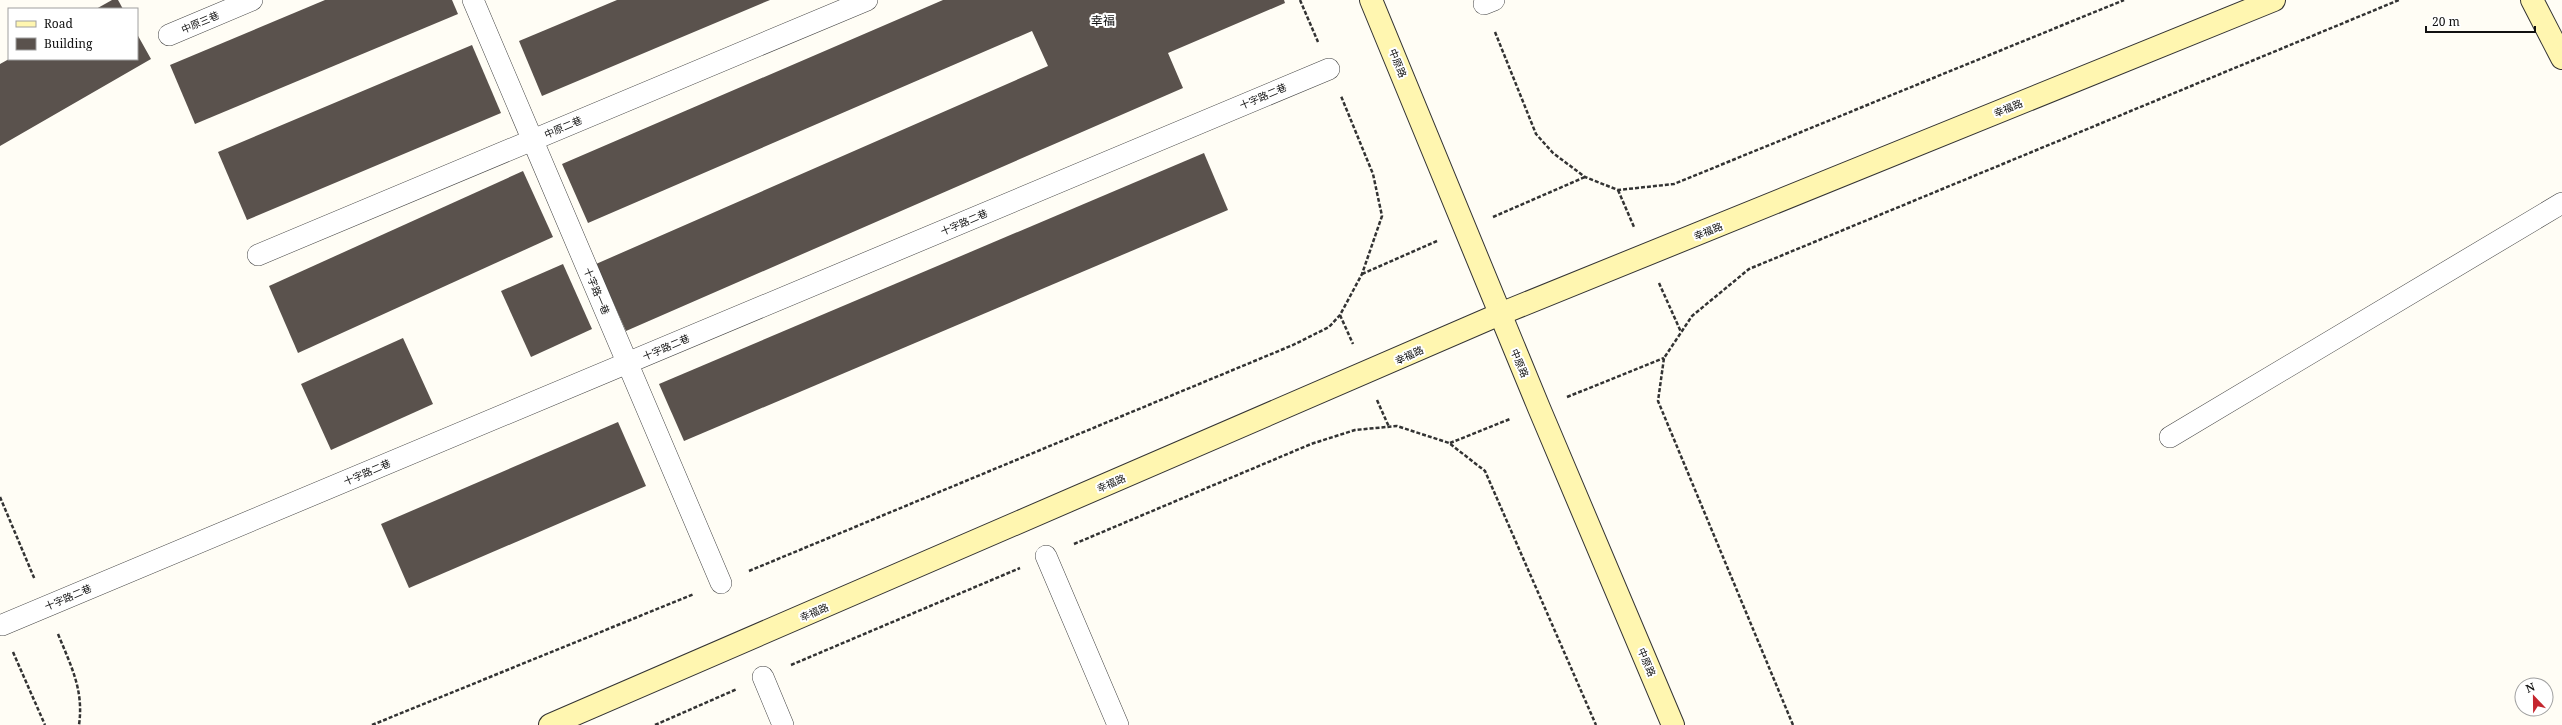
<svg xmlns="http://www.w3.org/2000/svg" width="2562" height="725" viewBox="0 0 2562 725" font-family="'Noto Serif','Noto Sans SC',serif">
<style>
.building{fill:#5a524d}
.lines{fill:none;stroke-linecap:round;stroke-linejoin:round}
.lane-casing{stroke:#444;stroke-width:22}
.secondary-casing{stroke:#333;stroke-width:24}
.path{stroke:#333;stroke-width:2.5;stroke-dasharray:4 2;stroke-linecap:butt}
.lane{stroke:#fff;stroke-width:21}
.secondary{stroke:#fff6b0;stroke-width:22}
.labels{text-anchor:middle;stroke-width:4;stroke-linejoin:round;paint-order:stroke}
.street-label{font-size:10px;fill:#111;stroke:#fff}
.quarter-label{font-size:12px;fill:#111;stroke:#fff}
</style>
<rect width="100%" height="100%" fill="#fffdf5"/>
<g class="building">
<polygon points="112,0 118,0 123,9 96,9"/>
<polygon points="325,0 452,0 458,14 195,124 170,65"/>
<polygon points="617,0 770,0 542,96 519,41"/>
<polygon points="943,0 1284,0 1285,3 1168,53 1183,88 626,331 596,264 1048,66 1032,31 588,223 562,164"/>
<polygon points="137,34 151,59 0,146 0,64 9,59 137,59"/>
<polygon points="472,45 501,113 247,220 218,152"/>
<polygon points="1204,153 1228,210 684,441 659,384"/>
<polygon points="523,171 553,237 298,353 269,286"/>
<polygon points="563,264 592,329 531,357 501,291"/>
<polygon points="403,338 433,404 331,450 301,384"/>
<polygon points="618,422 646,486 409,588 381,524"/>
</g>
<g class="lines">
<g class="lane-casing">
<g id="lane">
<polyline points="473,0 721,583"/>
<polyline points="1484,4 1494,0"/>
<polyline points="169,35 252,0"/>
<polyline points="258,255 867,0"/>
<polyline points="2170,437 2562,203"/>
<polyline points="1046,556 1118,725"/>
<polyline points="2,625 1329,69"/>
<polyline points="763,677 783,725"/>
</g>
</g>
<g class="secondary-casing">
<g id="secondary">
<polyline points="1371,0 1539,408 1673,725"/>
<polyline points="2532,0 2562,58"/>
<polyline points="550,725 1500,314 2274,0"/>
</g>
</g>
<g class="path">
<polyline points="1300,0 1318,42"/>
<polyline points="1495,32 1536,134 1553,153 1585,177 1618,190 1674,184 2124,0"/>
<polyline points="1618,190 1634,227"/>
<polyline points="1493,217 1585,177"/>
<polyline points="1362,274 1437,241"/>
<polyline points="1659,283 1681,332"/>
<polyline points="1340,315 1353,344"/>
<polyline points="1567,397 1664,358"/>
<polyline points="1377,400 1389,427"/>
<polyline points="1450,443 1510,419"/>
<polyline points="0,497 35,580"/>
<polyline points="1074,544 1311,444 1355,430 1397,426 1449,443 1485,471 1596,725"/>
<polyline points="749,571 1293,345 1329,327 1340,315 1362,274 1382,216 1373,174 1341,96"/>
<path d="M 58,634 C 71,666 84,690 79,725"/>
<polyline points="13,652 45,725"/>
<polyline points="791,665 1020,568"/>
<polyline points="372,725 694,594"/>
<polyline points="655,725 737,689"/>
<polyline points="1793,725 1658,401 1664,358 1692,316 1749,269 2399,0"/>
</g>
<use href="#lane" class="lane"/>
<use href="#secondary" class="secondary"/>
</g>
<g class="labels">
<g class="street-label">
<text transform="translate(200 22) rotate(-23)" y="4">中原三巷</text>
<text transform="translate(1398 63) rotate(68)" y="4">中原路</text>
<text transform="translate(1263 96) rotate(-23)" y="4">十字路二巷</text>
<text transform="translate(2008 108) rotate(-22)" y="4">幸福路</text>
<text transform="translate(563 127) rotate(-23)" y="4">中原二巷</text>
<text transform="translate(964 222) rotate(-23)" y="4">十字路二巷</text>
<text transform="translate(1708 231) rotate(-22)" y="4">幸福路</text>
<text transform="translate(597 291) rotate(67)" y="4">十字路一巷</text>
<text transform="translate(666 347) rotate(-23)" y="4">十字路二巷</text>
<text transform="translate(1409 355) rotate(-24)" y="4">幸福路</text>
<text transform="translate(1520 363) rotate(67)" y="4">中原路</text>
<text transform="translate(367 472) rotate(-23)" y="4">十字路二巷</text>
<text transform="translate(1111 483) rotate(-23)" y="4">幸福路</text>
<text transform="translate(68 597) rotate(-23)" y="4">十字路二巷</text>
<text transform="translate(814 612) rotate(-23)" y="4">幸福路</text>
<text transform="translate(1647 662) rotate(67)" y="4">中原路</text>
</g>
<g class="quarter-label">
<text x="1103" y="25">幸福</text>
</g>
</g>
<rect x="8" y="8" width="130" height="52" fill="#ffffff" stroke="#a0a0a0"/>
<rect x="16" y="21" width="20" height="6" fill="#fff6b0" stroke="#a0a0a0"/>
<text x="44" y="28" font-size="12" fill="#111111">Road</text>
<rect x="16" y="38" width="20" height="12" fill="#5a524d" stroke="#a0a0a0"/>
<text x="44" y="48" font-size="12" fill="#111111">Building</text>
<g transform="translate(2534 697) rotate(338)"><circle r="19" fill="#ffffff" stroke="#a0a0a0"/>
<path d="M0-3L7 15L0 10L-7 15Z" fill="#c4262e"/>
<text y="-6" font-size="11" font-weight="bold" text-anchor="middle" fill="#111111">N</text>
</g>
<path d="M2426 26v6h109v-6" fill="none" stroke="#111111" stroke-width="2"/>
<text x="2432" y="26" font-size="12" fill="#111111" stroke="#ffffff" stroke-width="3" paint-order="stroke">20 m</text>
</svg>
